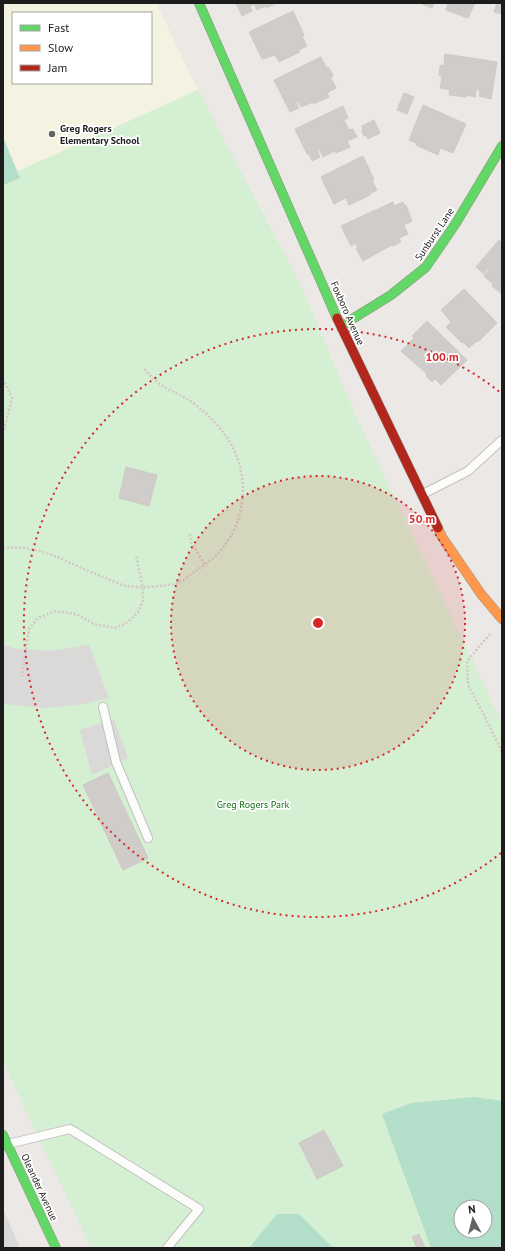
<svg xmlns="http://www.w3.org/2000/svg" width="505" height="1251" viewBox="0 0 505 1251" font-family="'PT Sans',sans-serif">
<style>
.education{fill:#f4f2e0;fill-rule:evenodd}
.park{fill:#d4efd2;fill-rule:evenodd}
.pitch{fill:#b3dec9;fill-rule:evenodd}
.parking{fill:#dbd9d8}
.building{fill:#d0ccca;stroke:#cecac6}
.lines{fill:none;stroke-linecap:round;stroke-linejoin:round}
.lane-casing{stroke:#c2c0bf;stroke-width:10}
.fast-casing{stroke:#92927f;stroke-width:10}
.slow-casing{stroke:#92927f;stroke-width:10}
.jam-casing{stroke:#92927f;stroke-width:10}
.path{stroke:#d4c7c6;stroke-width:2.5;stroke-dasharray:2 2;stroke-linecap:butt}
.lane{stroke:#fcfcfb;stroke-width:8}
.fast{stroke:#63d668;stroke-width:9}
.slow{stroke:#ff974d;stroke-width:9}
.jam{stroke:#b3261e;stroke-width:9}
.ring{fill:none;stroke:#d62828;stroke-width:2;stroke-dasharray:2 4}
.poi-dot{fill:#646362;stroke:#fff;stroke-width:1.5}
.labels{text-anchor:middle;stroke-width:3.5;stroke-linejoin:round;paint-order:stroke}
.poi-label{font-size:10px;font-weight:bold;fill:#1c1c1c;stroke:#fff;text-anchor:start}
.street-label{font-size:10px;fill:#1c1c1c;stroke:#fff}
.park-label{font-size:10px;fill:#147115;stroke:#fff}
.centre{fill:#d62828;stroke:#fff;stroke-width:2}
.ring-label{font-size:12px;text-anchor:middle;font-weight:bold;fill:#d62828;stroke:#fff;stroke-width:3.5;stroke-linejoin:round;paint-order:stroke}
</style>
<rect width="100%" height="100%" fill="#ebe8e5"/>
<path class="education" d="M 3,3 L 156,3 L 198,90 L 3,178 ZM 13,13 L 151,13 L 151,83 L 13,83 Z"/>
<path class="park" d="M 198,90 L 301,286 L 355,414 L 502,723 L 502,1248 L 91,1248 L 3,1062 L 3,178 ZM 461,1207 L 485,1207 L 485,1231 L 461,1231 Z"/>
<g class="pitch">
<polygon points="3,137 20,178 3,185"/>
<path d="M 474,1097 L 502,1101 L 502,1248 L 431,1248 L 382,1114 L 411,1103 ZM 461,1207 L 485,1207 L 485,1231 L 461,1231 Z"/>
<polygon points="277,1214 299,1214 333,1248 249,1248"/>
</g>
<g class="parking">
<polygon points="3,644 13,648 48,651 89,645 109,698 83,704 46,708 3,704"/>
<polygon points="114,719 128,758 92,775 80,730"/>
<polygon points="3,1209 20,1248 3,1248"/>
</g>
<g class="building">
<polygon points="236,3 277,3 266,8 265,6 257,10 254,4 250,6 252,11 242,16"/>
<polygon points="423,3 434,3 432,8 422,4"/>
<polygon points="448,3 475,3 468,18 446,10"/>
<polygon points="497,3 502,3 502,14 494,12"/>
<polygon points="293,11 304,35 302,36 307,46 299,50 300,52 279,62 275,55 262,59 249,32"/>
<polygon points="445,54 497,62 491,99 479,96 480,90 476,90 475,97 466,95 466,97 449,95 450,90 440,88 442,77 439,75 440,66 444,65"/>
<polygon points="321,57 326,67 329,68 333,75 331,78 336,88 327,93 329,97 313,104 313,102 301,107 298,101 296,102 299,108 290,112 274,80"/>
<polygon points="404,93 414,97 407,114 397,110"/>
<polygon points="423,105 466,124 453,153 440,148 438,155 416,145 416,143 409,140"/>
<polygon points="343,106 348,118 344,120 349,130 353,129 357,137 347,141 350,147 336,153 335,151 323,157 319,149 317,149 320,157 312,161 309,154 307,154 295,129"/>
<polygon points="374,120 380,133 368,139 366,135 364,136 362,131 363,130 362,126"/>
<polygon points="363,156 374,180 372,181 377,190 369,194 370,195 349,205 346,198 334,204 321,177"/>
<polygon points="393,202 394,206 403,202 405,206 406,205 412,221 404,225 408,234 399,238 401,242 393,246 392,245 363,261 356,249 358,248 355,243 351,246 341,226"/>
<polygon points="499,240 502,243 502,294 492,286 493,284 484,276 490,269 488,268 484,274 476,267"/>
<polygon points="464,289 497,323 478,342 477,341 469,348 463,342 462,343 446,327 451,322 441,310"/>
<polygon points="427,321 467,360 441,385 435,379 432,382 426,376 427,374 401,351 414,338 412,336"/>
<polygon points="126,467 157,475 149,506 119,498"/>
<polygon points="108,773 148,858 123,870 83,785"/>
<polygon points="324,1130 343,1166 317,1179 299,1143"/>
<polygon points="419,1234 425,1248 417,1248 412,1237"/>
</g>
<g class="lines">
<g class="lane-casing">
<g id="lane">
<polyline points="423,494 468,471 502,440"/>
<polyline points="103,707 116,762 148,838"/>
<polyline points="8,1144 70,1129 199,1209 167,1248"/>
</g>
</g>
<g class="fast-casing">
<g id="fast">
<polyline points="199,3 337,318"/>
<polyline points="341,326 391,295 426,267 456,223 502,146"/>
<polyline points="3,1135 56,1248"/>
</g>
</g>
<g class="slow-casing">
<polyline id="slow" points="438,528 442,537 481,594 502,619"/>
</g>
<g class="jam-casing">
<polyline id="jam" points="337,318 438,528"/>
</g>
<g class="path">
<polyline points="3,379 12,398 3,434"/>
<polyline points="190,534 191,542 205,565"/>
<path d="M 3,548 C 44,544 69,565 106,578 C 112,581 119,584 125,586 C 137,588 169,587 179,582 C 185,580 190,575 194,572 C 208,563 221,553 229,539 C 248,509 247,468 228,439 C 217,423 203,409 187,399 C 179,394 170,391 163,386 C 155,381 149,374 143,368"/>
<polyline points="490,634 467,661 468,685 484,715 502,752"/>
<polyline points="22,677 29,629 38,618 55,611 76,614 94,624 115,628 128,622 138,612 143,601 143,588 136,556"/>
</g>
<use href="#lane" class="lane"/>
<use href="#fast" class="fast"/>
<use href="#slow" class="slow"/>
<use href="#jam" class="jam"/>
</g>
<circle cx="318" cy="623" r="147" fill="#d62828" fill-opacity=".12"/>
<g class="ring">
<circle cx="318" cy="623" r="147"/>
<path d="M501 853A294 294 0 1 1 501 393"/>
</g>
<circle class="poi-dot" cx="52" cy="134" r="4"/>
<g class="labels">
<g class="poi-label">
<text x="60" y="132">Greg Rogers<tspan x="60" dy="12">Elementary School</tspan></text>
</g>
<g class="street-label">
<text transform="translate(434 234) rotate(-56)" y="4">Sunburst Lane</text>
<text transform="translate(348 313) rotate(66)" y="4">Foxboro Avenue</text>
<text transform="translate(40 1187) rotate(65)" y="4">Oleander Avenue</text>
</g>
<g class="park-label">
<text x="253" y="808">Greg Rogers Park</text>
</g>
</g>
<circle cx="318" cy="623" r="6" class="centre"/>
<g class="ring-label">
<text x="442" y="361">100 m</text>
<text x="422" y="523">50 m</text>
</g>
<rect width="505" height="1251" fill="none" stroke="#1c1c1c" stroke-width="8"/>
<rect x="12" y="12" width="140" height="72" fill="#ffffff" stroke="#a4a4a4"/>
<rect x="20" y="25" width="20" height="6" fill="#63d668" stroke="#a4a4a4"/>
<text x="48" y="32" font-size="12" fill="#1c1c1c">Fast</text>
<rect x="20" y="45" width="20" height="6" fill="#ff974d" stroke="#a4a4a4"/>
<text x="48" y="52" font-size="12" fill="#1c1c1c">Slow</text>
<rect x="20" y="65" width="20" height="6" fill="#b3261e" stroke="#a4a4a4"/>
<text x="48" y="72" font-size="12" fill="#1c1c1c">Jam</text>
<g transform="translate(473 1219) rotate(353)"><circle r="19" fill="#ffffff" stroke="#a4a4a4"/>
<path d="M0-3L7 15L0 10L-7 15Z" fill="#646362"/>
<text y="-6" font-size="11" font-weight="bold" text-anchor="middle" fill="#1c1c1c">N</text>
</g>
</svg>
